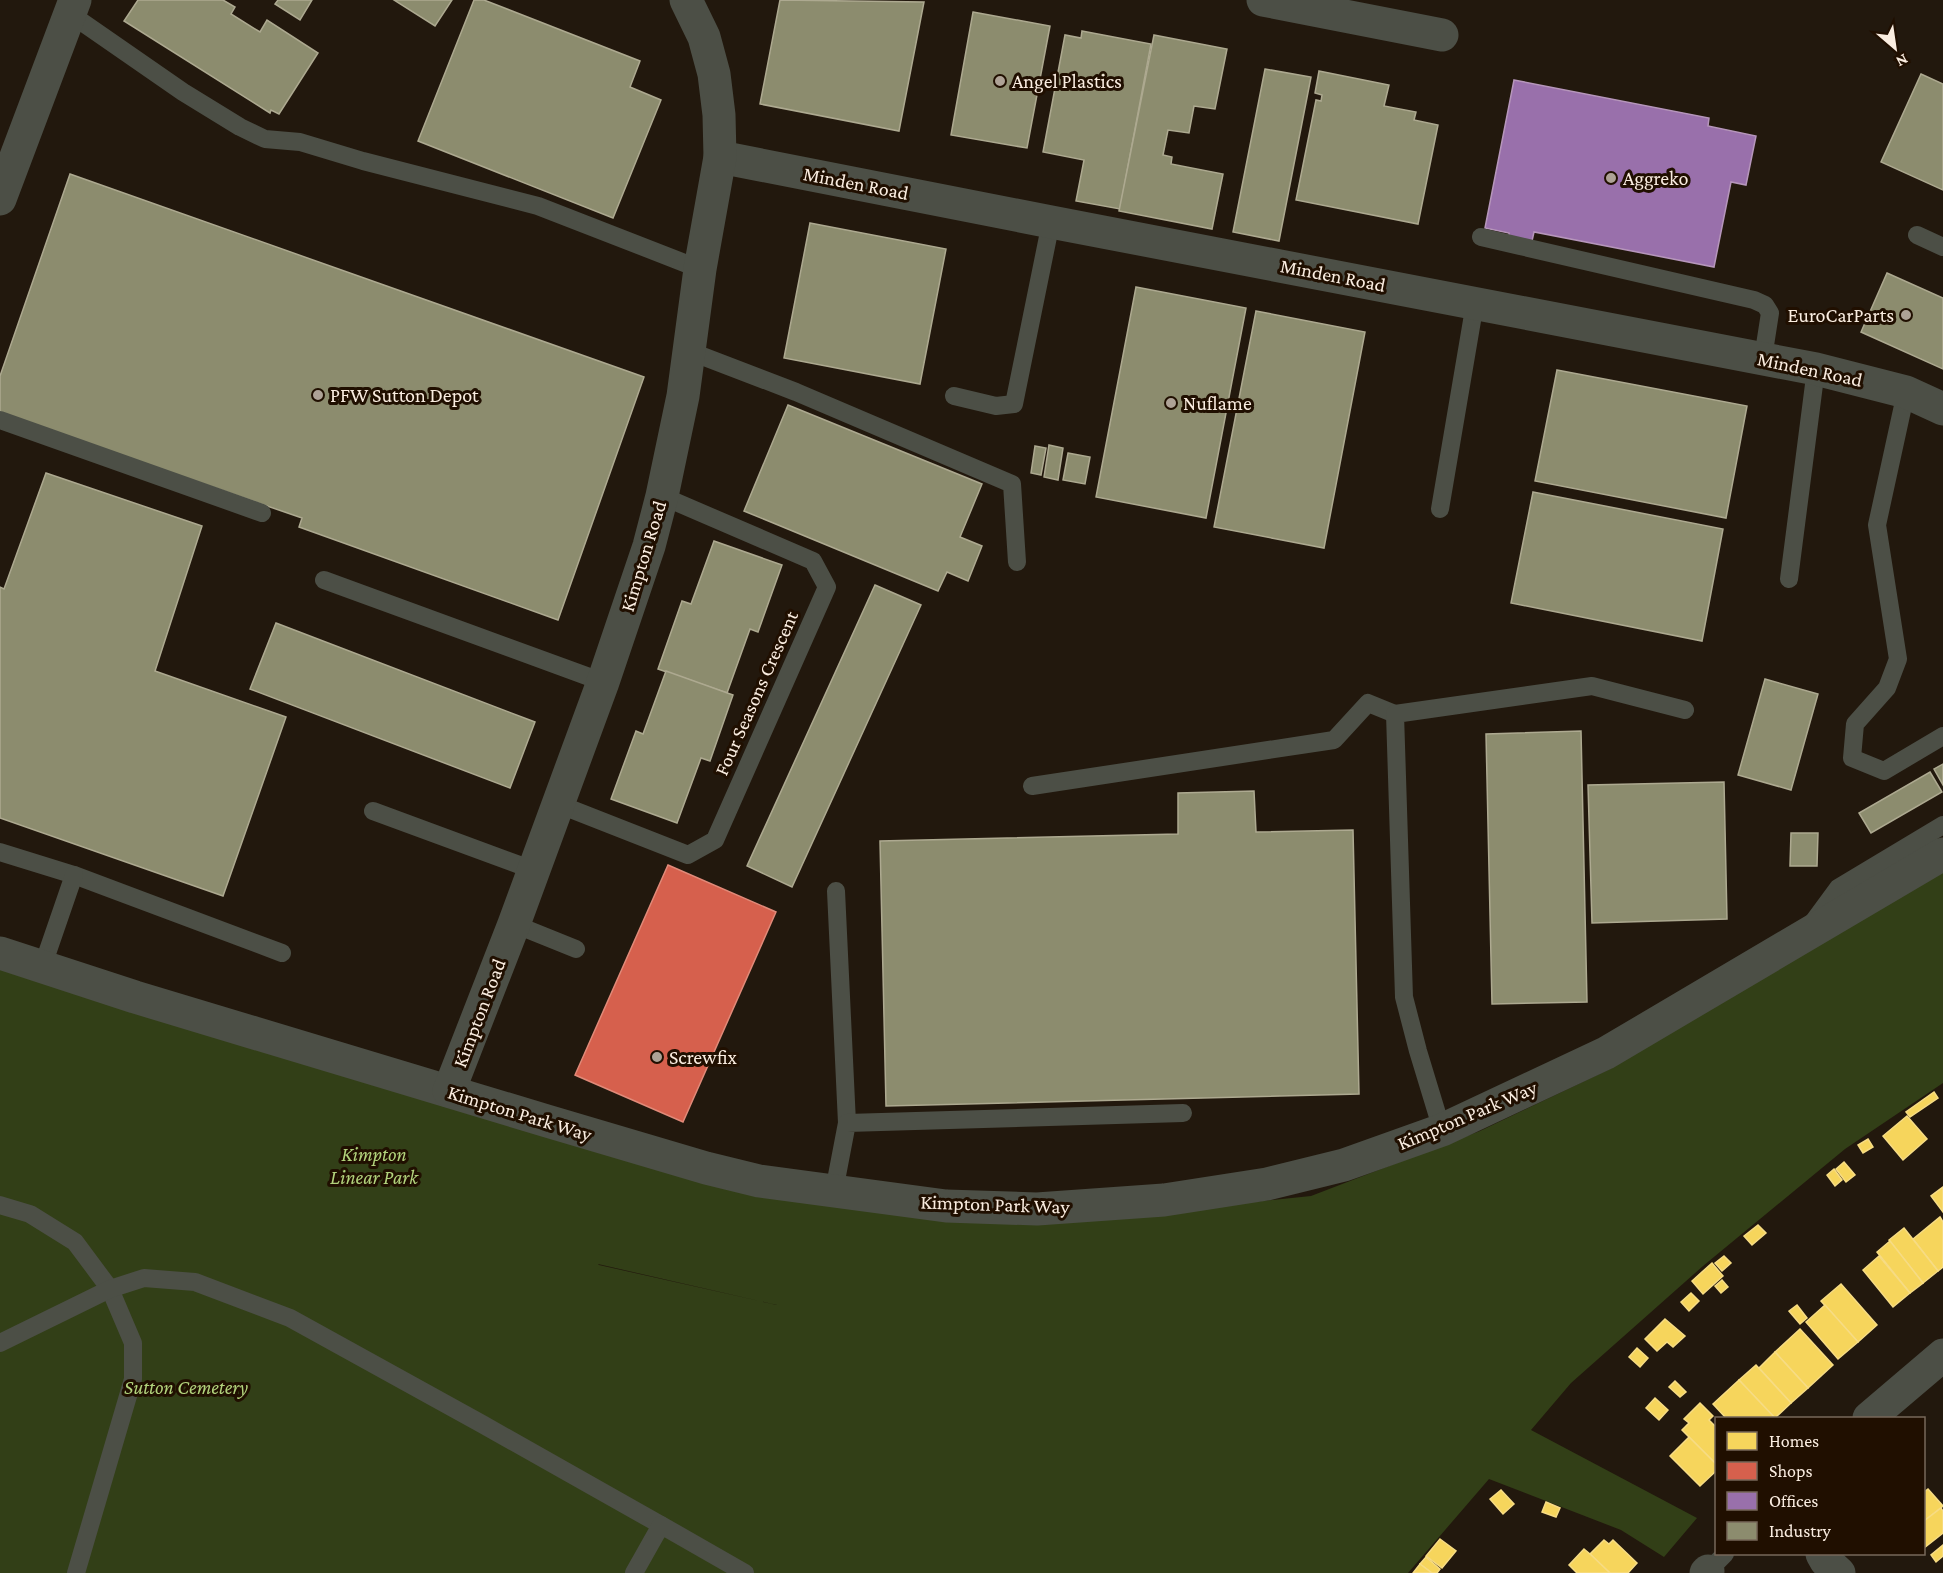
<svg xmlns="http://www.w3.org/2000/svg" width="1943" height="1573" viewBox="0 0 1943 1573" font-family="'Crimson Pro',serif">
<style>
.green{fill:#323f17;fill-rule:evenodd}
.homes{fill:#f6d55c;stroke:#f7dc84;stroke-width:1.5}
.shops{fill:#d6604d;stroke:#e18a79;stroke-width:1.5}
.offices{fill:#9970ab;stroke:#b696bb;stroke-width:1.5}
.industry{fill:#8c8c6e;stroke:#ada990;stroke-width:1.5}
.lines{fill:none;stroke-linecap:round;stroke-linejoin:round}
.lane{stroke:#4c4f46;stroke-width:18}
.street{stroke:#4c4f46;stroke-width:33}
.poi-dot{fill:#aea296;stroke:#200f00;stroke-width:2}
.labels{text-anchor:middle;stroke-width:6;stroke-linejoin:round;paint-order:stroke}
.poi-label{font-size:20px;fill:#faede0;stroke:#200f00;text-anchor:start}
.street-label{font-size:20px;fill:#faede0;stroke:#200f00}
.park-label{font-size:20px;font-style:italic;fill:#b2d37c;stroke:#200f00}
</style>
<rect width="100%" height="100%" fill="#22180d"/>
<path class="green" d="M 1943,864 L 1943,1083 L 1845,1149 L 1703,1266 L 1571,1383 L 1531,1430 L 1697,1518 L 1664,1557 L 1621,1530 L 1489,1479 L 1408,1573 L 0,1573 L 0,958 L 699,1177 L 1027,1225 L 1311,1196 L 1480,1131 L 1612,1068 ZM 598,1264 L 777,1305 L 599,1265 Z"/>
<g class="homes">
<polygon points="1934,1092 1938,1098 1910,1117 1906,1112"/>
<polygon points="1907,1116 1927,1139 1903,1160 1883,1136"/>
<polygon points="1868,1139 1873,1147 1863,1153 1858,1145"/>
<polygon points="1844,1162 1855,1175 1846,1182 1836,1169"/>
<polygon points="1834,1169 1842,1180 1835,1186 1827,1175"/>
<polygon points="1943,1187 1943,1212 1931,1196"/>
<polygon points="1940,1217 1943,1222 1943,1267 1938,1271 1913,1239"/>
<polygon points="1758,1225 1766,1233 1752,1245 1744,1236"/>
<polygon points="1904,1228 1938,1271 1923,1283 1889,1240"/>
<polygon points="1890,1241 1923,1283 1910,1293 1877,1252"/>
<polygon points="1724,1256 1731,1263 1722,1271 1715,1263"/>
<polygon points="1879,1256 1910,1293 1893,1307 1863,1270"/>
<polygon points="1712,1263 1723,1276 1703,1294 1692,1281"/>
<polygon points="1722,1280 1728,1287 1721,1293 1715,1286"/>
<polygon points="1841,1284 1877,1325 1858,1342 1821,1301"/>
<polygon points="1691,1293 1699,1301 1689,1311 1681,1302"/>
<polygon points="1797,1305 1807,1318 1800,1324 1789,1311"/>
<polygon points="1825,1305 1858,1342 1838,1359 1806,1322"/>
<polygon points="1665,1319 1685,1336 1673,1347 1667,1342 1657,1351 1645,1339"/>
<polygon points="1800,1329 1833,1365 1808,1388 1775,1352"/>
<polygon points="1637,1348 1648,1358 1640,1367 1629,1357"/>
<polygon points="1775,1352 1808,1388 1791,1403 1759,1368"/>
<polygon points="1756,1365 1791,1403 1775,1418 1739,1380"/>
<polygon points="1739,1380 1775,1418 1726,1418 1713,1404"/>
<polygon points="1675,1381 1686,1392 1680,1397 1669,1387"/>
<polygon points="1655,1398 1668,1410 1659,1420 1646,1408"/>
<polygon points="1700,1403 1713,1416 1709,1420 1716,1427 1716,1464 1682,1430 1689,1423 1684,1419"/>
<polygon points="1689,1437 1716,1464 1716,1471 1700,1486 1670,1456"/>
<polygon points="1928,1489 1943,1506 1924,1521 1924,1492"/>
<polygon points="1501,1490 1514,1504 1503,1514 1490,1499"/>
<polygon points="1546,1502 1560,1508 1556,1517 1542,1512"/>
<polygon points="1941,1508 1943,1511 1943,1533 1924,1548 1924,1521"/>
<polygon points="1440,1539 1456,1551 1442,1568 1426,1556"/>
<polygon points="1604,1540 1609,1544 1613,1540 1637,1563 1628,1573 1610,1573 1590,1554"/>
<polygon points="1943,1545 1943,1556 1936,1562 1931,1555"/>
<polygon points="1584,1549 1590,1554 1610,1573 1577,1573 1569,1565"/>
<polygon points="1426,1557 1440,1569 1437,1573 1432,1573 1420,1564"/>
<polygon points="1420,1564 1432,1573 1413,1573"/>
</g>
<polygon class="shops" points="668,865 776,912 683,1122 575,1075"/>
<polygon class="offices" points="1514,80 1709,118 1708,126 1756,136 1746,185 1731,182 1714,267 1534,232 1532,241 1509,236 1509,233 1485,228"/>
<g class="industry">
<polygon points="138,0 223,0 235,7 231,14 260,32 267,20 318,53 279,114 271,110 270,113 124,21"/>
<polygon points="278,0 312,0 300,20 275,4"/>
<polygon points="394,0 452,0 435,26"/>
<polygon points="474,0 484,0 640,61 630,87 661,100 613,218 418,141"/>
<polygon points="780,0 924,2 899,131 760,104"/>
<polygon points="973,12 1050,26 1027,148 951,135"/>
<polygon points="1082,31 1151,44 1120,209 1076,201 1084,160 1043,152 1065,35 1081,38"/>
<polygon points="1154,35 1227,49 1215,109 1194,106 1189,133 1168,130 1163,155 1172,157 1171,164 1223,174 1212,229 1119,211"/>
<polygon points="1265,69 1311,77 1279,241 1233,232"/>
<polygon points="1319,71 1389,85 1384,106 1416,112 1414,120 1438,125 1418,224 1296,200 1316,100 1321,101 1322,95 1315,93"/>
<polygon points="1921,74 1943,84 1943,190 1881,162"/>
<polygon points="70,174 644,377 558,620 299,527 302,518 0,414 0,376"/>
<polygon points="810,223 946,249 920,384 784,358"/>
<polygon points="1887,273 1943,298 1943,369 1861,332"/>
<polygon points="1136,287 1246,308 1206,518 1096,497"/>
<polygon points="1256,311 1365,332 1324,548 1214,527"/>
<polygon points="1557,370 1747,406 1726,518 1535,481"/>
<polygon points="788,405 982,484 960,537 982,546 968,581 947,572 938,591 744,511"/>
<polygon points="1049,445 1063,448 1058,480 1044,477"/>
<polygon points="1035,446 1046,448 1041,475 1031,473"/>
<polygon points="1068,453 1090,457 1085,484 1063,480"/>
<polygon points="46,473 202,526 155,671 286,717 223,896 0,818 0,587 4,589"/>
<polygon points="1533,492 1723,529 1702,641 1511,603"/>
<polygon points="714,541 782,565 758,632 750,629 727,693 658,669 682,601 691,604"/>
<polygon points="875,585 921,605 792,887 747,866"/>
<polygon points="276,623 535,722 510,788 250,689"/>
<polygon points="666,671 733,695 710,761 701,758 677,823 611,799 636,731 643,734"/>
<polygon points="1765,679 1818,694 1791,790 1738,775"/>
<polygon points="1581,731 1587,1002 1492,1004 1486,734"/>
<polygon points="1943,764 1943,785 1934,769"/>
<polygon points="1930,772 1942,792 1871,833 1859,813"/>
<polygon points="1724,782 1727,919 1592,923 1588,785"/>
<polygon points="1254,791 1256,832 1353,830 1359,1094 886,1106 880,841 1178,834 1178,793"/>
<polygon points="1791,833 1818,833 1817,866 1790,866"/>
</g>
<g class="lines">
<g class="lane">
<polyline points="69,13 183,92 240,127 265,139 300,142 363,161 538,206 700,269"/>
<polyline points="1917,235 1943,247"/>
<polyline points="1481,237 1754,300 1765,305 1770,313 1763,358"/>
<polyline points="689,351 796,392 1012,484 1017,562"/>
<polyline points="1906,392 1877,525 1898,659 1887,688 1855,724 1852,758 1884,771 1943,736"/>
<polyline points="954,396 996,406 1014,404 1051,222"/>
<polyline points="0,420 262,513"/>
<polyline points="1440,509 1475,303"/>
<polyline points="1789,579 1816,369"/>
<polyline points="324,580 603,682"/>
<polyline points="1032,786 1334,740 1368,703 1395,714"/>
<polyline points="558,804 688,855 715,840 827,587 813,561 662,496"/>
<polyline points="373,811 533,870"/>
<polyline points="0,852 74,875 282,953"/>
<polyline points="836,891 847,1123"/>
<polyline points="1813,922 1838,888 1943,825"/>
<polyline points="514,924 576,949"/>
<polyline points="43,965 74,875"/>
<polyline points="1442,1130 1418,1051 1404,997 1395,714 1592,686 1685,710"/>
<polyline points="834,1191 847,1123 1183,1113"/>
<polyline points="0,1205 30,1214 75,1242 110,1289 133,1343 133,1379 76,1573"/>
<polyline points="0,1343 110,1289 144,1278 195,1282 290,1318 482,1424 661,1525"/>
<polyline points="634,1573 661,1525 745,1573"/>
<polyline points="1711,1573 1708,1571 1725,1554"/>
</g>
<g class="street">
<polyline points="1263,0 1442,35"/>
<polyline points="720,157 1051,222 1816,369 1906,392 1943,409"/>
<polyline points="0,199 75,0"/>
<polyline points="0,953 135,997 547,1121 706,1168 759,1181 946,1206 1037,1209 1164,1200 1267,1184 1344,1165 1442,1130 1606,1053 1943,854"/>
<polyline points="449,1091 514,924 603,682 649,546 662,496 683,396 700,269 720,157 719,115 714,74 704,37 686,0"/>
<polyline points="1869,1418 1943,1355"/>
<polyline points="1822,1554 1826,1561 1839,1573"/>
<polyline points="1706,1573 1708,1571"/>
</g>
</g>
<g class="poi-dot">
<circle cx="1000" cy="81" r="6"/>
<circle cx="1611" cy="178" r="6"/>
<circle cx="1906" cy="315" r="6"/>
<circle cx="318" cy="395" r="6"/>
<circle cx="1171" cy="403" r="6"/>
<circle cx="657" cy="1057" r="6"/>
</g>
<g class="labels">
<g class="poi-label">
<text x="1012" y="88">Angel Plastics</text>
<text x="1623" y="185">Aggreko</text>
<text x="1894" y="322" text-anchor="end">EuroCarParts</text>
<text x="330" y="402">PFW Sutton Depot</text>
<text x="1183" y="410">Nuflame</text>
<text x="669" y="1064">Screwfix</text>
</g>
<g class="street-label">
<text transform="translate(856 183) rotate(11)" y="7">Minden Road</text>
<text transform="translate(1333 275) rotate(11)" y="7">Minden Road</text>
<text transform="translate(1810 369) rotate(12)" y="7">Minden Road</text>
<text transform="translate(643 556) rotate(-73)" y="7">Kimpton Road</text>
<text transform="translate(756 693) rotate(-66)" y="7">Four Seasons Crescent</text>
<text transform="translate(479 1013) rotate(-69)" y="7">Kimpton Road</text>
<text transform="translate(520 1113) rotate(17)" y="7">Kimpton Park Way</text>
<text transform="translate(1467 1115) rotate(-23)" y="7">Kimpton Park Way</text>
<text transform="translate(995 1204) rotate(2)" y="7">Kimpton Park Way</text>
</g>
<g class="park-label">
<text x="374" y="1161">Kimpton<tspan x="374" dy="23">Linear Park</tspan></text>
<text x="186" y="1394">Sutton Cemetery</text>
</g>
</g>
<rect x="1715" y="1417" width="210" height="138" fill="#200f00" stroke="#77685a" stroke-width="1.5"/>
<rect x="1727" y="1432" width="30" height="18" fill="#f6d55c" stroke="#77685a" stroke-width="1.5"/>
<text x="1769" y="1447" font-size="18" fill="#faede0">Homes</text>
<rect x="1727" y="1462" width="30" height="18" fill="#d6604d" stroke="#77685a" stroke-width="1.5"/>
<text x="1769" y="1477" font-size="18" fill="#faede0">Shops</text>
<rect x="1727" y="1492" width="30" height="18" fill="#9970ab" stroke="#77685a" stroke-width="1.5"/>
<text x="1769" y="1507" font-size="18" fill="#faede0">Offices</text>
<rect x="1727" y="1522" width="30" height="18" fill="#8c8c6e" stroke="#77685a" stroke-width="1.5"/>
<text x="1769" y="1537" font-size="18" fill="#faede0">Industry</text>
<g transform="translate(1895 48) rotate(151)" stroke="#200f00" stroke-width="4.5" paint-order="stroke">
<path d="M0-4.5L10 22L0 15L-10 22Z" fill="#faede0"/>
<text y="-9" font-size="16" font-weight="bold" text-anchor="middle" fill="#faede0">N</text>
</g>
</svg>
